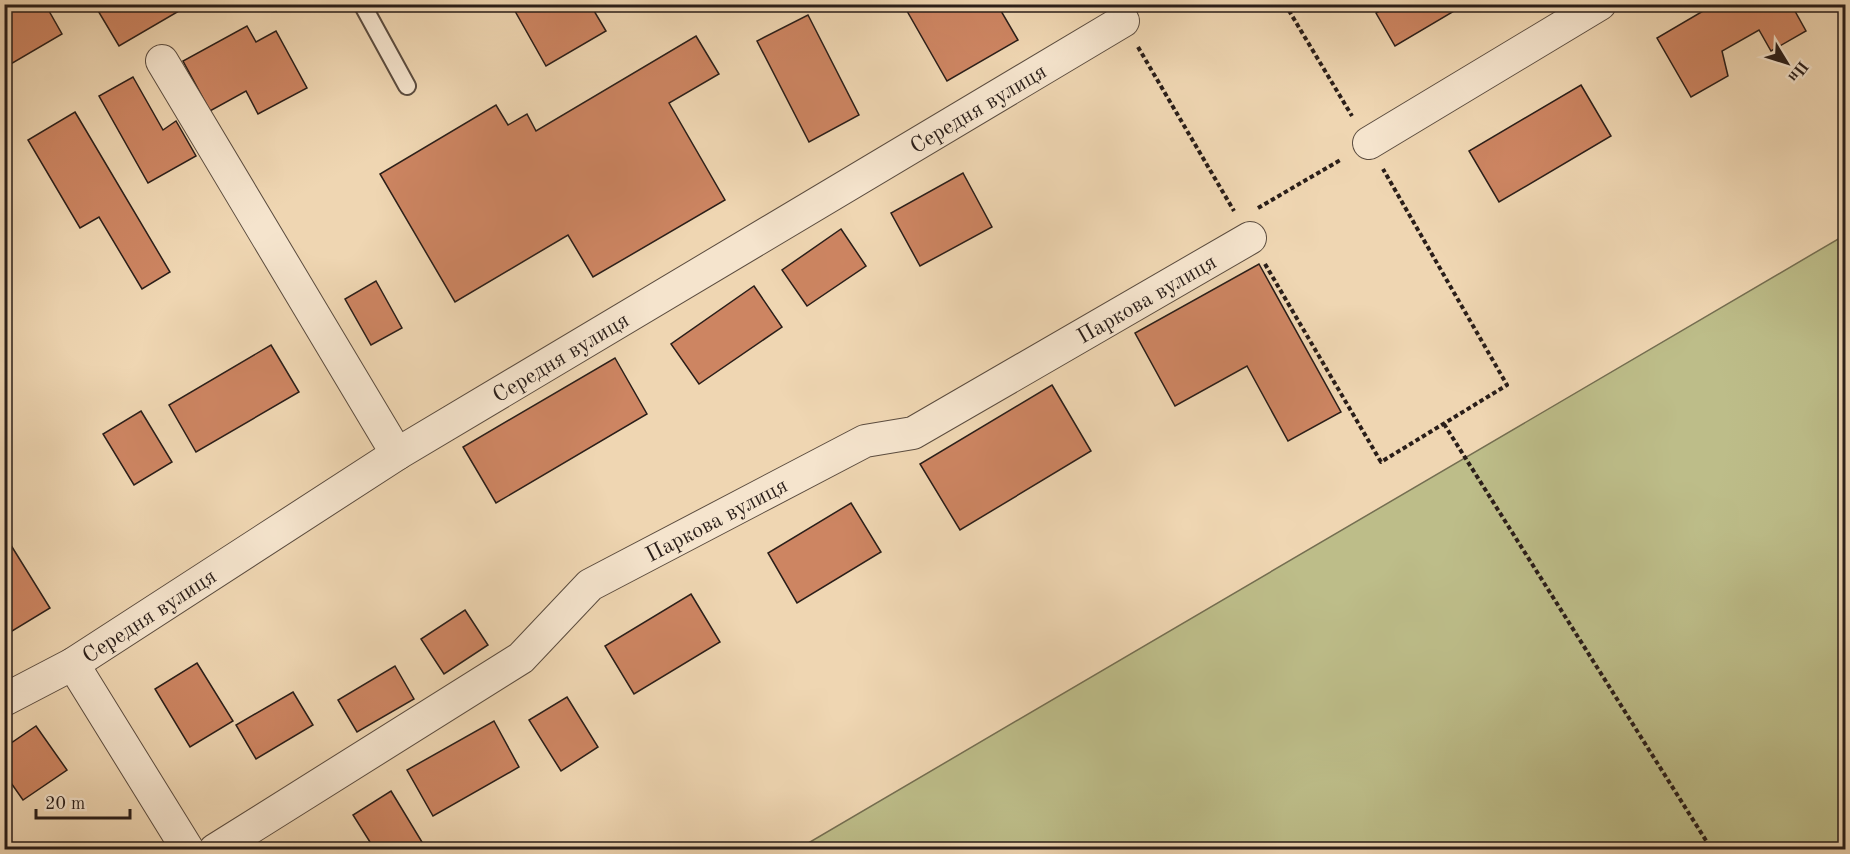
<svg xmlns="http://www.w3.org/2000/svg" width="1850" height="854" viewBox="0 0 1850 854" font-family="'Old Standard TT',serif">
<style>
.green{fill:#bdbd89;stroke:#746e51;stroke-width:1.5}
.building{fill:#cd8562;stroke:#2a1e19;stroke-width:1.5}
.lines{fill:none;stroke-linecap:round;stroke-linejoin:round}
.lane-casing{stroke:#5b4c3f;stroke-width:20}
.street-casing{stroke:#5b4c3f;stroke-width:34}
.path{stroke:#2a1e19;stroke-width:4;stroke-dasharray:4.5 3;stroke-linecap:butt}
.lane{stroke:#f5e4cd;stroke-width:16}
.street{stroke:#f5e4cd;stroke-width:32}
.labels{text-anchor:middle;stroke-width:4.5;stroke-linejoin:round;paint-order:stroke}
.street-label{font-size:22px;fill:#2a1e19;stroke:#f5e4cd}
</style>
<rect width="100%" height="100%" fill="#efd6b2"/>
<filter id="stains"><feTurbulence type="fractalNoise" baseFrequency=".00333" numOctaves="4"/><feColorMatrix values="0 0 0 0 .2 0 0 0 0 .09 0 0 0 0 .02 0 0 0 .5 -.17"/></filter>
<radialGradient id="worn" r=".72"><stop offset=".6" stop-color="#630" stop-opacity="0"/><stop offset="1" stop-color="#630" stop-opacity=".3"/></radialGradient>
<polygon class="green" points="1845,235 1845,849 798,849"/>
<g class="building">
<polygon points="4,4 45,4 62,34 4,68"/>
<polygon points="94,4 191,4 119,46"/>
<polygon points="511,4 590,4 606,31 546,66"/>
<polygon points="903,4 997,4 1018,40 947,81"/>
<polygon points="1391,4 1460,4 1461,7 1395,46 1376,13"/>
<polygon points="1715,4 1791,4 1806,31 1771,51 1759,30 1722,51 1728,76 1691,97 1657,38"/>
<polygon points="808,15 859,115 809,142 757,41"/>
<polygon points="247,26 256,42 276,31 307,88 258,114 246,91 210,111 183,61"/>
<polygon points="696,36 719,74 669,103 725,200 593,277 568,235 455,302 380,174 496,105 508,125 527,114 536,131"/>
<polygon points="133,77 163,130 176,121 196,156 148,183 99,96"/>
<polygon points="1581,85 1611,136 1499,202 1469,151"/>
<polygon points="75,112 170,272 142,289 99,217 80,228 28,140"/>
<polygon points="963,173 992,227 920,266 891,213"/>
<polygon points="841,229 866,266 807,306 782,270"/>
<polygon points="1259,264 1341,412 1288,441 1247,366 1175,406 1135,333"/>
<polygon points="376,281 402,328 371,345 345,299"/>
<polygon points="754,286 782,327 699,384 671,344"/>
<polygon points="271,345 299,392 196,452 169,405"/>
<polygon points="615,358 647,414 496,503 463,447"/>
<polygon points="1052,385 1091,451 960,530 920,464"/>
<polygon points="141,411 172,462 134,485 103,434"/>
<polygon points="851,503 881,552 797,603 768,553"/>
<polygon points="4,534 50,608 4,636"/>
<polygon points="691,594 720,642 634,694 605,646"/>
<polygon points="465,610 488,645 444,674 421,639"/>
<polygon points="197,663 233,721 190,747 155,689"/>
<polygon points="395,666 414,699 357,732 338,700"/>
<polygon points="293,692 313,725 256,759 236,725"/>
<polygon points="567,697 598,747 561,771 529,720"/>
<polygon points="494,721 519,767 433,816 407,770"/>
<polygon points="36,726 67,770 23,800 4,773 4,748"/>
<polygon points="391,791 422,842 409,850 375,850 353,815"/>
</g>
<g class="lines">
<g class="lane-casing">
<polyline id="lane" points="362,4 407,86"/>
</g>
<g class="street-casing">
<g id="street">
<polyline points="162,61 397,454"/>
<polyline points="1369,143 1600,4"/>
<polyline points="73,664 188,850"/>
<path id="s1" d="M 4,700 L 73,664 L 397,454 L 1123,21"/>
<path id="s2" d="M 215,850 L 521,658 L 590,585 L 865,441 L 913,433 L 1250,238"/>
</g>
</g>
<g class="path">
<polyline points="1285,4 1352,116"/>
<polyline points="1138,47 1234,211"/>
<polyline points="1258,208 1342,159"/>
<polyline points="1265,264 1381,462 1507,385 1383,169"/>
<polyline points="1444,424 1712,850"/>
</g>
<use href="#lane" class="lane"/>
<use href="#street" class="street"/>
</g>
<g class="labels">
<g class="street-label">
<text dy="8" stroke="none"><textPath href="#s1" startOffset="1140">Середня вулиця</textPath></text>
<text dy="8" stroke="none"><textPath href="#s2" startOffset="1090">Паркова вулиця</textPath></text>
<text dy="8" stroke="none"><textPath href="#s1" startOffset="654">Середня вулиця</textPath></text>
<text dy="8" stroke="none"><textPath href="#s2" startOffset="604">Паркова вулиця</textPath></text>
<text dy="8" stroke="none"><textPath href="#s1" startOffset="168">Середня вулиця</textPath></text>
</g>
</g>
<rect width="1850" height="854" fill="none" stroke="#efd6b2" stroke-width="24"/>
<rect x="6" y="6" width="1838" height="842" fill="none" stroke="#2a1e19" stroke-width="3"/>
<rect x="12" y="12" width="1826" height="830" fill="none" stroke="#2a1e19" stroke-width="1.5"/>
<g transform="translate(1787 63) rotate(128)" stroke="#f5e4cd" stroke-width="4.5" paint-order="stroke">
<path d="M0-4.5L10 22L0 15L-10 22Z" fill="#2a1e19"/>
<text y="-9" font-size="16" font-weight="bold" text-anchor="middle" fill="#2a1e19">Пн</text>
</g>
<path d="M36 809v9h94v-9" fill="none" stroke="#2a1e19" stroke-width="3"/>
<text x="45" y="809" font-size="18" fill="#2a1e19" stroke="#f5e4cd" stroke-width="4.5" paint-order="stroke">20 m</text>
<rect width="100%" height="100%" filter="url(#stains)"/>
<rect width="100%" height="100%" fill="url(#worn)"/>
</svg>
